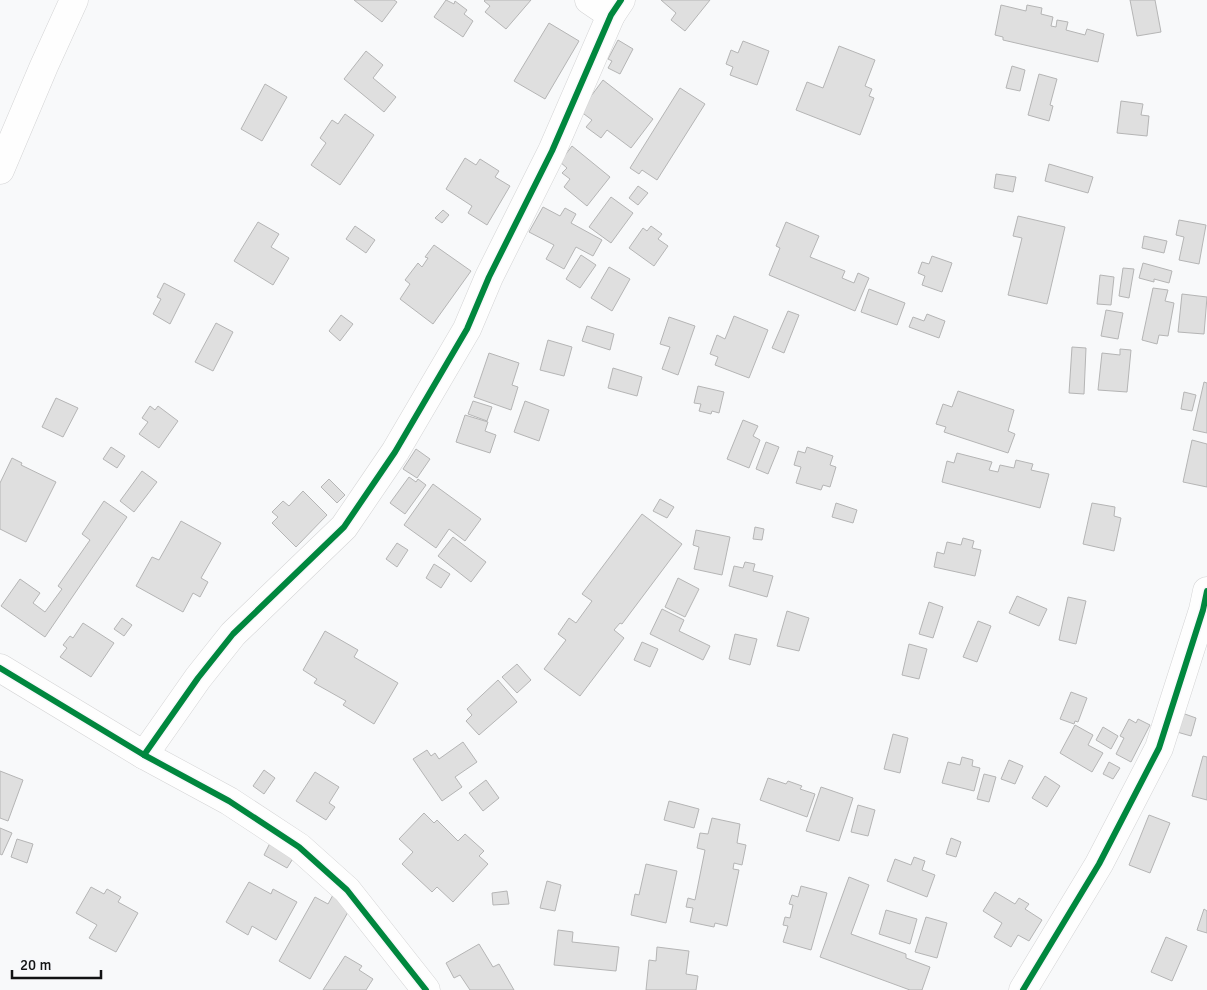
<svg xmlns="http://www.w3.org/2000/svg" width="1207" height="990" viewBox="0 0 1207 990" font-family="Signika,sans-serif">
<style>
.building{fill:#dfdfdf;stroke:#b5b5b5}
.lines{fill:none;stroke-linecap:round;stroke-linejoin:round}
.minor-casing{stroke:#d4d4d5;stroke-width:29}
.minor{stroke:#fefefe;stroke-width:28}
.cycleway-casing{stroke:#f7f8fb;stroke-width:9}
.cycleway{stroke:#00873e;stroke-width:6}
</style>
<rect width="100%" height="100%" fill="#f8f9fa"/>
<g class="building">
<polygon points="354,0 394,0 397,2 382,22"/>
<polygon points="446,0 454,4 455,1 467,10 464,14 473,21 463,37 434,17"/>
<polygon points="485,0 531,0 506,29 485,12 490,6 484,1"/>
<polygon points="661,0 710,0 685,31 671,20 676,13"/>
<polygon points="1130,0 1155,0 1161,32 1137,36"/>
<polygon points="1001,5 1026,11 1027,5 1042,8 1041,14 1053,17 1051,26 1056,27 1057,20 1068,22 1066,30 1085,35 1087,29 1104,34 1098,62 1003,40 1003,37 995,35"/>
<polygon points="549,23 579,41 545,99 514,81"/>
<polygon points="618,40 633,49 620,74 608,68 612,61 608,59"/>
<polygon points="743,41 769,51 757,85 730,75 733,67 726,64 731,50 738,53"/>
<polygon points="839,46 875,60 865,86 872,89 869,96 874,98 860,135 796,110 807,82 823,88"/>
<polygon points="366,51 383,65 373,78 396,97 384,112 344,79"/>
<polygon points="1012,66 1025,70 1020,91 1006,88"/>
<polygon points="1039,74 1057,79 1050,105 1053,106 1049,121 1028,115"/>
<polygon points="603,80 653,119 631,148 607,130 601,138 586,127 592,120 580,111"/>
<polygon points="265,84 287,97 262,141 241,129"/>
<polygon points="680,88 705,104 657,180 642,170 639,174 630,168"/>
<polygon points="1121,101 1143,104 1141,115 1149,116 1147,136 1117,133"/>
<polygon points="345,114 374,135 340,185 311,165 326,143 320,138 332,120 338,124"/>
<polygon points="572,146 610,177 587,206 564,187 570,179 562,173 567,168 560,162"/>
<polygon points="465,158 476,165 480,159 499,171 495,177 510,186 487,225 468,213 472,206 446,189"/>
<polygon points="1049,164 1093,177 1088,193 1045,181"/>
<polygon points="996,174 1016,177 1013,192 994,188"/>
<polygon points="638,186 648,193 638,205 629,198"/>
<polygon points="611,197 633,213 611,243 589,227"/>
<polygon points="543,207 560,216 565,208 576,214 571,223 602,240 593,256 576,247 564,269 546,259 554,245 529,232"/>
<polygon points="443,210 449,215 442,223 435,218"/>
<polygon points="1018,216 1065,227 1047,304 1008,295 1022,238 1013,236"/>
<polygon points="1179,220 1206,225 1199,264 1179,260 1184,237 1176,235"/>
<polygon points="258,222 279,234 271,247 289,258 273,285 234,261"/>
<polygon points="786,222 819,236 810,257 845,271 842,278 854,283 858,273 869,278 855,311 769,275 780,248 776,246"/>
<polygon points="355,226 375,240 366,253 346,239"/>
<polygon points="651,226 662,234 658,239 668,246 654,266 629,248 643,228 647,231"/>
<polygon points="1144,236 1167,241 1164,253 1142,248"/>
<polygon points="434,245 471,271 433,324 400,299 410,284 405,280 418,263 422,267 428,258 425,257"/>
<polygon points="581,255 596,265 580,288 566,279"/>
<polygon points="932,256 952,263 942,292 922,285 925,276 918,273 922,262 929,264"/>
<polygon points="1143,263 1172,271 1169,283 1154,279 1154,282 1139,278"/>
<polygon points="609,267 630,279 612,311 591,298"/>
<polygon points="1123,268 1134,269 1129,298 1119,296"/>
<polygon points="1100,275 1114,277 1111,305 1097,304"/>
<polygon points="164,283 185,294 170,324 153,314 161,299 157,297"/>
<polygon points="1153,288 1168,290 1165,301 1174,303 1168,336 1159,335 1157,344 1142,340"/>
<polygon points="869,289 905,303 897,325 861,312"/>
<polygon points="1182,294 1207,297 1204,334 1178,332"/>
<polygon points="1106,310 1123,313 1118,339 1101,336"/>
<polygon points="788,311 799,315 784,353 772,348"/>
<polygon points="927,314 945,321 939,338 909,327 913,317 924,321"/>
<polygon points="341,315 353,324 340,341 329,331"/>
<polygon points="734,316 768,330 749,378 715,365 718,357 710,354 717,335 725,339"/>
<polygon points="669,317 695,326 678,375 662,369 670,347 660,344"/>
<polygon points="216,323 233,332 213,371 195,362"/>
<polygon points="587,326 614,334 610,350 582,341"/>
<polygon points="548,340 572,347 564,376 540,370"/>
<polygon points="1072,347 1086,348 1084,394 1069,393"/>
<polygon points="1120,349 1131,350 1127,392 1098,390 1102,353 1120,355"/>
<polygon points="489,353 519,363 512,385 518,387 511,410 474,397"/>
<polygon points="613,368 642,377 637,396 608,388"/>
<polygon points="1204,382 1207,383 1207,433 1193,430"/>
<polygon points="698,386 724,392 719,413 712,411 711,414 699,411 701,404 694,403"/>
<polygon points="958,391 1014,410 1008,431 1015,434 1008,453 944,432 946,427 936,424 943,404 952,407"/>
<polygon points="1184,392 1196,395 1192,411 1181,409"/>
<polygon points="56,398 78,408 63,437 42,427"/>
<polygon points="473,401 492,407 487,421 468,414"/>
<polygon points="525,401 549,410 539,441 514,432"/>
<polygon points="150,406 155,410 158,406 178,421 159,448 139,434 148,422 142,418"/>
<polygon points="465,415 488,422 485,431 496,435 490,453 456,442"/>
<polygon points="743,420 758,426 753,436 760,440 749,468 727,459"/>
<polygon points="1192,440 1207,444 1207,487 1183,482"/>
<polygon points="766,442 779,447 768,474 756,469"/>
<polygon points="111,447 125,456 117,468 103,459"/>
<polygon points="807,447 833,456 830,465 836,467 830,487 823,485 821,490 796,483 801,467 794,465 798,451 805,453"/>
<polygon points="416,449 430,459 417,478 403,469"/>
<polygon points="957,453 992,462 989,470 998,472 1000,465 1014,468 1016,460 1033,464 1031,470 1049,474 1040,508 942,482 947,461 954,463"/>
<polygon points="12,458 22,463 21,465 56,482 26,542 0,529 0,483"/>
<polygon points="142,471 157,482 134,512 120,501"/>
<polygon points="409,477 416,482 418,479 426,485 405,514 390,503"/>
<polygon points="329,479 345,495 337,503 321,487"/>
<polygon points="433,484 481,519 465,541 449,529 436,548 404,525"/>
<polygon points="303,491 327,515 296,547 272,523 278,517 272,512 283,501 289,506"/>
<polygon points="660,499 674,507 667,518 653,511"/>
<polygon points="104,501 127,517 45,637 1,606 20,579 40,593 33,603 45,612 62,589 58,586 90,540 82,534"/>
<polygon points="836,503 857,510 853,523 832,517"/>
<polygon points="1092,503 1115,507 1114,516 1121,518 1114,551 1083,544"/>
<polygon points="642,514 682,544 622,624 620,623 614,630 624,638 580,696 544,669 566,640 558,634 569,618 576,623 592,601 582,594"/>
<polygon points="181,521 221,543 201,578 208,582 200,597 193,593 183,612 136,586 152,557 159,560"/>
<polygon points="755,527 764,529 762,540 753,539"/>
<polygon points="696,530 730,537 722,575 694,569 699,547 693,545"/>
<polygon points="453,537 486,562 471,582 438,556"/>
<polygon points="963,538 974,541 972,548 981,550 975,576 934,567 937,552 944,554 947,542 961,545"/>
<polygon points="397,543 408,550 397,567 386,559"/>
<polygon points="745,562 755,564 753,571 773,576 767,597 729,586 734,566 743,568"/>
<polygon points="434,564 450,574 441,588 426,578"/>
<polygon points="678,578 699,589 685,617 665,607"/>
<polygon points="1017,596 1047,609 1039,626 1009,613"/>
<polygon points="1068,597 1086,601 1076,644 1059,640"/>
<polygon points="929,602 943,607 933,638 919,634"/>
<polygon points="662,609 684,620 679,631 710,646 703,660 650,634"/>
<polygon points="787,611 809,618 799,651 777,646"/>
<polygon points="122,618 132,625 124,636 114,629"/>
<polygon points="978,621 991,626 977,662 963,657"/>
<polygon points="83,623 114,643 91,677 60,657 67,648 63,645 70,636 73,638"/>
<polygon points="325,631 358,650 354,657 398,683 374,724 343,705 346,701 314,683 317,679 303,670"/>
<polygon points="735,634 757,639 750,665 729,659"/>
<polygon points="642,642 658,649 650,667 634,660"/>
<polygon points="909,644 927,649 919,679 902,675"/>
<polygon points="517,664 531,680 517,693 502,677"/>
<polygon points="498,680 517,702 479,735 466,721 472,715 467,709"/>
<polygon points="1071,692 1087,698 1078,722 1075,721 1074,724 1060,719"/>
<polygon points="1182,713 1196,718 1191,736 1177,732"/>
<polygon points="1129,719 1136,723 1138,719 1150,725 1131,762 1116,754 1124,738 1120,736"/>
<polygon points="1075,725 1093,735 1088,745 1103,753 1092,772 1060,753"/>
<polygon points="1103,727 1118,736 1111,749 1096,740"/>
<polygon points="893,734 908,738 900,773 884,769"/>
<polygon points="463,742 477,762 455,777 462,787 442,801 413,759 427,750 431,756 435,753 439,759"/>
<polygon points="1203,756 1207,757 1207,800 1192,796"/>
<polygon points="962,757 973,760 972,766 980,768 974,791 942,783 948,762 960,765"/>
<polygon points="1009,760 1023,766 1015,784 1001,779"/>
<polygon points="1109,762 1120,768 1113,779 1103,774"/>
<polygon points="264,770 275,778 264,794 253,786"/>
<polygon points="0,771 23,780 8,821 0,818"/>
<polygon points="315,772 339,787 329,803 335,807 326,820 296,801"/>
<polygon points="984,774 996,777 989,802 977,799"/>
<polygon points="1045,776 1060,786 1047,807 1032,798"/>
<polygon points="768,778 786,784 788,781 802,786 800,789 815,794 807,817 760,800"/>
<polygon points="486,780 499,798 483,811 469,793"/>
<polygon points="821,787 853,798 839,841 806,831"/>
<polygon points="669,801 699,809 694,828 664,820"/>
<polygon points="858,805 875,810 868,836 851,832"/>
<polygon points="424,813 434,823 437,820 458,841 465,834 484,851 479,856 488,864 453,902 437,887 432,892 402,864 413,852 399,839"/>
<polygon points="1149,815 1170,823 1150,873 1129,865"/>
<polygon points="712,818 740,824 737,843 746,845 742,865 734,863 733,869 739,870 727,926 715,923 714,927 690,922 693,908 686,907 688,898 695,900 705,850 697,848 700,833 708,834"/>
<polygon points="0,828 12,833 2,855 0,854"/>
<polygon points="951,838 961,842 956,857 946,854"/>
<polygon points="17,839 33,844 27,863 11,857"/>
<polygon points="270,843 294,857 287,868 264,855"/>
<polygon points="914,857 925,861 922,870 935,875 927,897 887,881 895,859 911,865"/>
<polygon points="646,864 677,871 666,923 631,915 635,894 639,895"/>
<polygon points="849,877 869,885 851,934 906,954 906,958 930,967 922,990 910,990 820,957"/>
<polygon points="547,881 561,885 555,911 540,908"/>
<polygon points="249,882 271,894 273,889 297,902 276,940 252,926 248,935 226,922"/>
<polygon points="801,886 827,893 811,950 783,942 788,926 783,925 785,917 790,918 793,905 789,904 792,895 798,897"/>
<polygon points="91,887 104,894 107,889 121,897 118,902 138,913 116,952 89,938 97,925 76,913"/>
<polygon points="507,891 509,904 493,905 492,893"/>
<polygon points="995,892 1015,904 1019,898 1029,904 1025,909 1042,920 1029,941 1018,935 1011,947 994,937 1002,923 983,911"/>
<polygon points="333,895 352,905 310,979 279,961 315,897 328,904"/>
<polygon points="1204,909 1207,911 1207,933 1197,930"/>
<polygon points="886,910 917,919 910,944 879,934"/>
<polygon points="926,917 947,923 937,958 915,952"/>
<polygon points="558,930 573,932 572,942 619,947 616,971 554,965"/>
<polygon points="1166,937 1187,946 1172,981 1151,972"/>
<polygon points="479,944 493,967 499,964 514,990 470,990 460,975 454,978 446,963"/>
<polygon points="657,947 689,951 686,974 698,976 696,990 646,990 649,960 656,961"/>
<polygon points="345,956 362,966 359,970 373,979 366,990 323,990"/>
</g>
<g class="lines">
<g class="minor-casing">
<g id="minor">
<polyline points="589,0 611,15"/>
<polyline points="0,170 44,66 74,0"/>
<polyline points="0,668 144,755 229,801 299,847 347,890 426,990"/>
<polyline points="144,755 198,678 233,634 344,527 395,452 467,329 489,277 552,151 611,15 621,0"/>
<polyline points="1023,990 1099,864 1159,748 1203,610 1207,591"/>
</g>
</g>
<use href="#minor" class="minor"/>
<g class="cycleway-casing">
<g id="cycleway">
<polyline points="0,668 144,755 229,801 299,847 347,890 426,990"/>
<polyline points="144,755 198,678 233,634 344,527 395,452 467,329 489,277 552,151 611,15 621,0"/>
<polyline points="1023,990 1099,864 1159,748 1203,610 1207,591"/>
</g>
</g>
<use href="#cycleway" class="cycleway"/>
</g>
<path d="M12 970v8h89v-8" fill="none" stroke="#111213" stroke-width="2.5"/>
<text x="20" y="970" font-size="15" fill="#111213" stroke="#f7f8fb" stroke-width="4" paint-order="stroke">20 m</text>
</svg>
